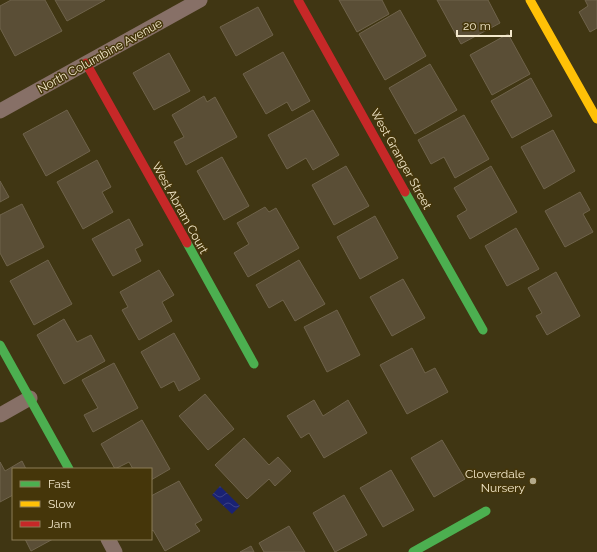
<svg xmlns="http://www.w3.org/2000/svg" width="597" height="552" viewBox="0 0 597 552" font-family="Raleway,sans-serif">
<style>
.water{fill:url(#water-waves)}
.building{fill:#5a4e36;stroke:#6f634b}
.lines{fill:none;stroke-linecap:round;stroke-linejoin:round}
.street{stroke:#877067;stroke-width:15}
.fast{stroke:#4caf50;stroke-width:9}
.slow{stroke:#ffc107;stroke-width:9}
.jam{stroke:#c62828;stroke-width:9}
.poi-dot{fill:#b4aa8b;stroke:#45360a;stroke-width:1.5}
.labels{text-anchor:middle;stroke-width:3;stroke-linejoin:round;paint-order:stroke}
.street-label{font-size:12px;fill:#f3e8cb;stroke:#45360a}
.poi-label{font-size:12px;fill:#f3e8cb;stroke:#45360a;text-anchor:end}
</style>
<defs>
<pattern id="water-waves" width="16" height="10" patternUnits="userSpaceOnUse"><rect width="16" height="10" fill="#1a2273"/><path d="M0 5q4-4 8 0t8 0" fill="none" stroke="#3c4286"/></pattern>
</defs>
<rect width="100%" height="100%" fill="#403613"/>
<polygon class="water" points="220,486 240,506 232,514 212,495"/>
<g class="building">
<polygon points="11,0 45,0 62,31 15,56 0,28 0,6"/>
<polygon points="55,0 105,0 67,21"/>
<polygon points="339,0 382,0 389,14 357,32"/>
<polygon points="437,0 488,0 500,23 461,44"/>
<polygon points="585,0 597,0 597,28 590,32 579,12 588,6"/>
<polygon points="258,7 273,35 236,56 220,27"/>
<polygon points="400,10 426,56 385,80 359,34"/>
<polygon points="508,34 530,74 492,95 470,55"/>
<polygon points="283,52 310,101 292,111 287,102 266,114 243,74"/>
<polygon points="169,53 190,91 154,110 133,73"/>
<polygon points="430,64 457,110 415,134 389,88"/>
<polygon points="531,78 552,116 512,138 491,101"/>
<polygon points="204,96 207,102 215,97 237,137 186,165 174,142 184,137 172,115"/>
<polygon points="67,110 90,151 46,176 23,134"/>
<polygon points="313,110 339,155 313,170 306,158 287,169 268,135"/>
<polygon points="464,115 489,159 455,178 444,157 431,164 418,140"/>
<polygon points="553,130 575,171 544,189 521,147"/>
<polygon points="222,157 249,206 224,220 197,171"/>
<polygon points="97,160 111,187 102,192 113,212 83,229 57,182"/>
<polygon points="346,166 369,206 334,225 312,185"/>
<polygon points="491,166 517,212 470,239 457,216 467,210 454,188"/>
<polygon points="0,181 9,197 0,202"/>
<polygon points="580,192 590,210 583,214 593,232 565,247 545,211"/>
<polygon points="22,204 44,247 7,266 0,253 0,215"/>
<polygon points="265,207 269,212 276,208 299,248 248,277 234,253 249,244 237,223"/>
<polygon points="375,216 398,258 360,279 337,237"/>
<polygon points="129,219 143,245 135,249 141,261 113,276 92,239"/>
<polygon points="516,228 539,269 507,286 485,246"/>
<polygon points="48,260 72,304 34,325 10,281"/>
<polygon points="299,260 325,304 295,321 283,300 269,308 256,285"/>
<polygon points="159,270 174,295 162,302 172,321 139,340 122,310 128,307 120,292"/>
<polygon points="556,272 580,316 547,335 536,316 542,313 528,288"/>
<polygon points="403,279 425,318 392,336 370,297"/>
<polygon points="337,310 360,355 327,372 304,327"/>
<polygon points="64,319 77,342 91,335 105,361 64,384 37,335"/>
<polygon points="174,333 200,379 179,391 174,381 161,388 141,352"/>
<polygon points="412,348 425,373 435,368 448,392 407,414 380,365"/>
<polygon points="114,363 138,408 93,432 84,415 98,408 82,380"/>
<polygon points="205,394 234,429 208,450 179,416"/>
<polygon points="314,400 323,416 348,400 367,433 324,458 309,433 301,438 287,416"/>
<polygon points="142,420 170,469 151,480 151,469 133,469 129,462 115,469 101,444"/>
<polygon points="244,438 269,465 278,457 291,471 275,486 269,479 247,499 215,465"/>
<polygon points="442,440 465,479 434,497 411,458"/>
<polygon points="22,461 26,469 13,469 13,495 0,502 0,462 5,471"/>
<polygon points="391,470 414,510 383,527 360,488"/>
<polygon points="179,481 202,520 195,524 200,531 165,551 153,530 151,532 151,496"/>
<polygon points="344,495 367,535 335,552 313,513"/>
<polygon points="289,526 305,552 264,552 259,543"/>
<polygon points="25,539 53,539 31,551"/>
<polygon points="251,546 254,552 240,552"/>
</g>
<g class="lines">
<g class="street">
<polyline points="0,111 200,0"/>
<polyline points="0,415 30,398"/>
<polyline points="108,539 115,552"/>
</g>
<g class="fast">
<polyline points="405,192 483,330"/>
<polyline points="187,243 254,364"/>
<polyline points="0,345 69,469"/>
<polyline points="413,552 486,511"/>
</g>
<polyline class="slow" points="530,0 597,119"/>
<g class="jam">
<polyline points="298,0 405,192"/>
<polyline points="86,63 187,243"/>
</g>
</g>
<circle class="poi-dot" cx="533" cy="481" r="4"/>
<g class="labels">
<g class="street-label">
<text transform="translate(100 56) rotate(-29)" y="4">North Columbine Avenue</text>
<text transform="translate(401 159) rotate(61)" y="4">West Granger Street</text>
<text transform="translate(180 208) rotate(61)" y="4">West Abram Court</text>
</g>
<g class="poi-label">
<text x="525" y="478">Cloverdale<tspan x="525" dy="14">Nursery</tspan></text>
</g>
</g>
<rect x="12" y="468" width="140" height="72" fill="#45360a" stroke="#8b7d57"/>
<rect x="20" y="481" width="20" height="6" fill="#4caf50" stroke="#8b7d57"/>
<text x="48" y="488" font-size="12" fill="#f3e8cb">Fast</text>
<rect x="20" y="501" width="20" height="6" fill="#ffc107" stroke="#8b7d57"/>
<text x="48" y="508" font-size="12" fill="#f3e8cb">Slow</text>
<rect x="20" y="521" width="20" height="6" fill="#c62828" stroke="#8b7d57"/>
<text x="48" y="528" font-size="12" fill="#f3e8cb">Jam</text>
<path d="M457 30v6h54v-6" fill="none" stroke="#f3e8cb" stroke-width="2"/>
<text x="463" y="30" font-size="12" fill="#f3e8cb" stroke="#45360a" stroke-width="3" paint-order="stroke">20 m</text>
</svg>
